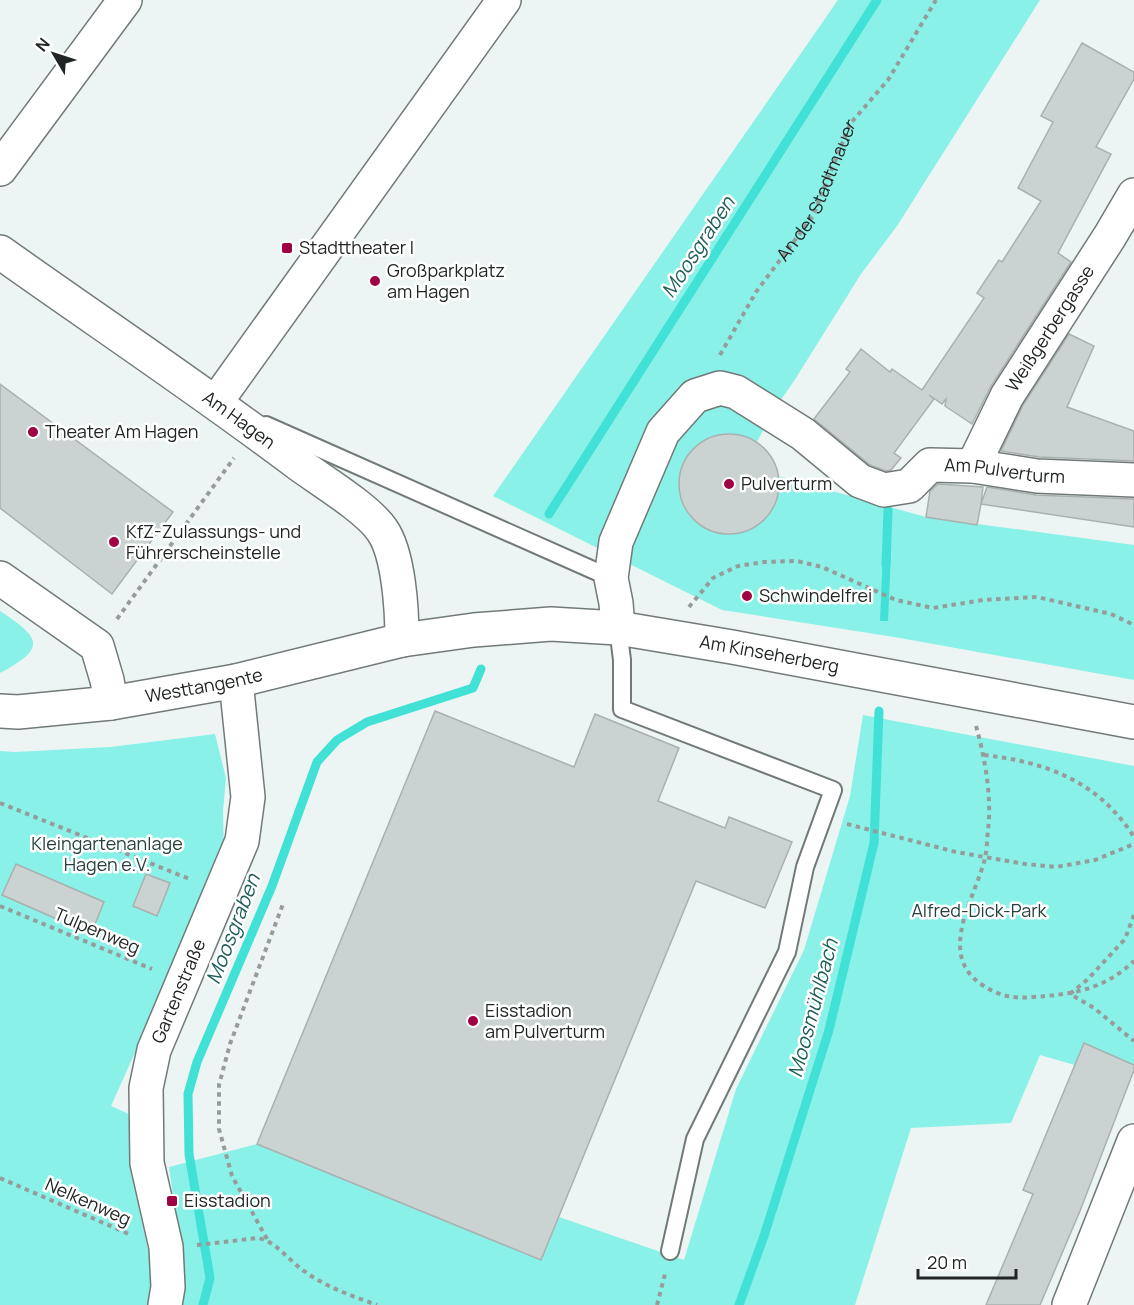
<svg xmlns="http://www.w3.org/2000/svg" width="1134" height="1305" viewBox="0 0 1134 1305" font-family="Manrope,sans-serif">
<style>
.green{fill:#89f1e7}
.water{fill:#42e1d5}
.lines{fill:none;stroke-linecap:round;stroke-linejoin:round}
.stream{stroke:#42e1d5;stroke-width:9}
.building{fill:#cad3d1;stroke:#a9b1b0;stroke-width:1.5}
.lane-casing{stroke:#727a79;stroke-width:20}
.street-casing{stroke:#727a79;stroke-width:36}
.secondary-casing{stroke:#727a79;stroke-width:36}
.path{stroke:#969c9c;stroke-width:4;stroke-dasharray:4.5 4.5;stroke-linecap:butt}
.lane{stroke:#fff;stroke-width:16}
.street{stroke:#fff;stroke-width:33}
.secondary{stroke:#fff;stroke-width:33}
.poi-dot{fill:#a00343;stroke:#fff;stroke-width:2}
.labels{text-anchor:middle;stroke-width:5;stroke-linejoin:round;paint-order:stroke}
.street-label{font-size:18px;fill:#222525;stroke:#fff}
.poi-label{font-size:18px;fill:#222525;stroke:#fff;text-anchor:start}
.park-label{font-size:18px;fill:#26403d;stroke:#fff}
.water-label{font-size:20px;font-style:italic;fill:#1e5d58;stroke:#fff}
</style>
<rect width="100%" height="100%" fill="#ecf5f4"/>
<g class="green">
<path d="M 838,0 L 1040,0 L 897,226 L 861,274 L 794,381 L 772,413 L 757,442 C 738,433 718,431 700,443 C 688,452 679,467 679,483 C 679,551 781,553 778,476 L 926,517 L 1134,545 L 1134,680 L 900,638 L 722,610 L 493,496 Z"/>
<path d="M 0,611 C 41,638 47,648 0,673 Z"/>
<polygon points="863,715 1134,766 1134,1071 1130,1081 1040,1055 1011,1123 911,1128 855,1305 177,1305 183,1268 169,1167 257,1144 541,1260 559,1217 684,1260 736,1089 804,950 850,796"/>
<polygon points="215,734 226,778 223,811 224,854 111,1106 129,1114 131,1173 152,1268 150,1305 0,1305 0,751 15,752 110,747"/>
</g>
<polygon class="water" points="883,552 891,553 888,621 880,621"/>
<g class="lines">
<g class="stream">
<polyline points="549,514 877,0"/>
<polyline points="886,565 888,510"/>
<polyline points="203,1305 210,1278 189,1154 188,1094 197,1062 272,886 317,762 337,740 367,722 473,688 481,669"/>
<polyline points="739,1305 764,1236 829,1030 874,843 879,711"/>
</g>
</g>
<g class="building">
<polygon points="1082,43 1134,72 1134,79 1096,147 1111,154 1058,253 1071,262 991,386 972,424 945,406 946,399 942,404 929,395 934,399 894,453 901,458 891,470 886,471 870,465 814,419 850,372 846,369 861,349 890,372 892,369 922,390 984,298 977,293 999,260 1002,262 1041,201 1018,188 1053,122 1041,116"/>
<polygon points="1069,334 1094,346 1067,407 1134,431 1134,461 1039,457 1001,451 1023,405"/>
<polygon points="0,384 173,512 112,594 0,508"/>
<circle cx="729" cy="484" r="50"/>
<polygon points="938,484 983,487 981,504 987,487 1036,495 1134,499 1134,527 981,504 977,525 926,517 930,491"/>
<polygon points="435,711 574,767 595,714 679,748 658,801 725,828 729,817 792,842 765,908 696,881 541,1260 257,1144"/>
<polygon points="16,864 104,902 91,934 2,895"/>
<polygon points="146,874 170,883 157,916 133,906"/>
<polygon points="1084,1043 1134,1065 1134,1070 1080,1211 1040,1305 986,1305 1033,1194 1023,1190"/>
</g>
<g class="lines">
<g class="lane-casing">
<g id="lane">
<polyline points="266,425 611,578"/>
<polyline points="618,628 622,660 622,709 833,790 805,867 787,952 695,1139 670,1251"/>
</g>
</g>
<g class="street-casing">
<g id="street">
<polyline points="0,169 125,0"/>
<path id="s2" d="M 0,252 C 100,323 202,391 300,465 C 322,481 368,509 382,530 C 399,554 402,611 402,640"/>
<polyline points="216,402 504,0"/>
<path id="s3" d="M 973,466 L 1007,396 L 1110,236 L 1134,195"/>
<polyline points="0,578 97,646 107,680 111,703"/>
<path id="s4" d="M 618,628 L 616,603 L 611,578 L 616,542 L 663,432 L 695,396 L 720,388 L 736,392 L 803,434 L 860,481 L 884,490 L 909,486 L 930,465 L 973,466 L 1037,476 L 1134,480"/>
<path id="s5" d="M 165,1305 L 168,1287 L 166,1247 L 147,1163 L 146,1088 L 154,1050 L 242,841 L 248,797 L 236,681"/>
<polyline points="1069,1305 1134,1141"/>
</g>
</g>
<g class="secondary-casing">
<g id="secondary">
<path id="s6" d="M 0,711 L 18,712 L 111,703 L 236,681 L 402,640 L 474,630 L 551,624 L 618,628 L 732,647 L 1134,722"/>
</g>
</g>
<g class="path">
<path id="s1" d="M 720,355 L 756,292 L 813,216 L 850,124 L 888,80 L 936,0"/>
<polyline points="689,607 713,578 738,566 764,562 797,561 822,567 896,600 933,608 983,600 1037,597 1111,614 1134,625"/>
<polyline points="117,619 234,458"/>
<path d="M 976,726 C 985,758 992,797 988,830 C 987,839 987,849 985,858 C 976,897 936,953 981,984 C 998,996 1013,999 1033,997 C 1074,994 1103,990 1134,961"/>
<path d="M 984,755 C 1047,762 1099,782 1134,837"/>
<polyline points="0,803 192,880"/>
<polyline points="847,824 956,852 1025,864 1056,867 1095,860 1134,844"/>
<polyline points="0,906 152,969"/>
<polyline points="1134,915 1125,939 1088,979 1070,994 1094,1008 1134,1041"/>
<polyline points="0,1178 129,1234"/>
<polyline points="267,1239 232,1176 219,1129 219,1085 230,1044 283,904"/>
<path d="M 197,1245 L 258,1238 C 277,1242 288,1260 304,1271 C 326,1287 352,1296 377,1305"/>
<polyline points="657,1305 665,1274"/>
</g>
<use href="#lane" class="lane"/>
<use href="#street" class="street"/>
<use href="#secondary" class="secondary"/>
</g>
<g class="poi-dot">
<rect x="281" y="242" width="12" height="12" rx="3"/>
<circle cx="375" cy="281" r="6"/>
<circle cx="33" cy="432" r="6"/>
<circle cx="729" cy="484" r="6"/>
<circle cx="114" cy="542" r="6"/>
<circle cx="747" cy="596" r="6"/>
<circle cx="473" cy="1021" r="6"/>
<rect x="166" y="1195" width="12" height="12" rx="3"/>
</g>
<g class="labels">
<g class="street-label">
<text dy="6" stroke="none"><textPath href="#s1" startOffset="192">An der Stadtmauer</textPath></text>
<text dy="6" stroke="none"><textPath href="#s3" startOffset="158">Weißgerbergasse</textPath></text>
<text dy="6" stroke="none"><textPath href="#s2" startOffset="292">Am Hagen</textPath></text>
<text dy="6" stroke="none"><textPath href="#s4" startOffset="606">Am Pulverturm</textPath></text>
<text dy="6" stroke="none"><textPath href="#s6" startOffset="780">Am Kinseherberg</textPath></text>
<text dy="6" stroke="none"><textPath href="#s6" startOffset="206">Westtangente</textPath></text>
<text transform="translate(97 931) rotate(23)" y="6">Tulpenweg</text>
<text dy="6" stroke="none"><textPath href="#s5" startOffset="322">Gartenstraße</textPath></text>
<text transform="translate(88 1202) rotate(24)" y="6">Nelkenweg</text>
</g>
<g class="poi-label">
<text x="299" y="254">Stadttheater I</text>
<text x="387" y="277">Großparkplatz<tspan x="387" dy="21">am Hagen</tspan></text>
<text x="45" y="438">Theater Am Hagen</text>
<text x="741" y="490">Pulverturm</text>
<text x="126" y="538">KfZ-Zulassungs- und<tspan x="126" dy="21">Führerscheinstelle</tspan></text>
<text x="759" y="602">Schwindelfrei</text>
<text x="485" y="1017">Eisstadion<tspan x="485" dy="21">am Pulverturm</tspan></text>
<text x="184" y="1207">Eisstadion</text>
</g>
<g class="park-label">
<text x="107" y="850">Kleingartenanlage<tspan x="107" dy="21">Hagen e.V.</tspan></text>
<text x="979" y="917">Alfred-Dick-Park</text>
</g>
<g class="water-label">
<text transform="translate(698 247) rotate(-57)" y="7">Moosgraben</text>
<text transform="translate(233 929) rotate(-69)" y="7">Moosgraben</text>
<text transform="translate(813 1008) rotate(-75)" y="7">Moosmühlbach</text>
</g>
</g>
<g transform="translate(54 54) rotate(309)" stroke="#ffffff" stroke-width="4.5" paint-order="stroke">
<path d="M0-4.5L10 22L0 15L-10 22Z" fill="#222525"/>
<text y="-9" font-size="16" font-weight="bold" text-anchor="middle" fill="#222525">N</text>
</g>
<path d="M918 1269v9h98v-9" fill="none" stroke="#222525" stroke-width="3"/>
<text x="927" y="1269" font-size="18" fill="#222525" stroke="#ffffff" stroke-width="4.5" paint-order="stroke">20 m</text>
</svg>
